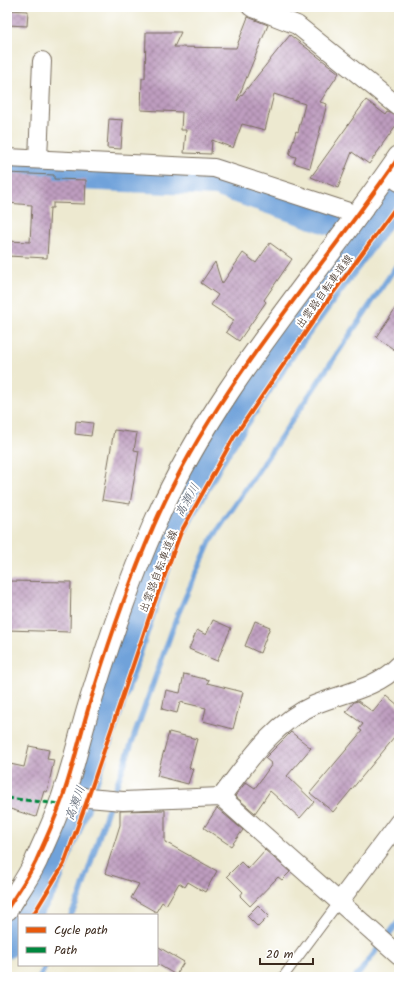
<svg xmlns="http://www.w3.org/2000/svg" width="406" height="984" viewBox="0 0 406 984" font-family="Kalam,'Klee One',sans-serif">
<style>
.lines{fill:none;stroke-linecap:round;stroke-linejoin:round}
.stream{stroke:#6fa2da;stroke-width:5.5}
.river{stroke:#6fa2da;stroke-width:32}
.building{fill:url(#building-cross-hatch)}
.service-casing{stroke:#796d5c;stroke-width:11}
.minor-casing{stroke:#796d5c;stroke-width:20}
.tertiary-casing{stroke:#796d5c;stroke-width:24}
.service{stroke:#fff;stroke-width:9}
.minor{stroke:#fff;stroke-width:18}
.tertiary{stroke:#fff;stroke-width:22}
.quiet{stroke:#00873e;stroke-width:3;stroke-dasharray:6 3;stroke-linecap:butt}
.cycleway-casing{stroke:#fff;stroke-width:6}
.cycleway{stroke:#e8590c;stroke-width:4}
.labels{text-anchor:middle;stroke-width:4;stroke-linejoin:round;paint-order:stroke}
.street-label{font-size:11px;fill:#3b2a1e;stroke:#fff}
.water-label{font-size:12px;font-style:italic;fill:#505a69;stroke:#fff}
</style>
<defs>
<pattern id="building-cross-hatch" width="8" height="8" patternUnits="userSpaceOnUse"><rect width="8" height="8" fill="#be9dbf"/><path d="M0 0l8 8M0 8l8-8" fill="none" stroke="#9c809b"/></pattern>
</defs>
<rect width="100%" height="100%" fill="#fff"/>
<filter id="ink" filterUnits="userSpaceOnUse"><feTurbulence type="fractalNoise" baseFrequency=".025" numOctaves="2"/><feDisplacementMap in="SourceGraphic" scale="8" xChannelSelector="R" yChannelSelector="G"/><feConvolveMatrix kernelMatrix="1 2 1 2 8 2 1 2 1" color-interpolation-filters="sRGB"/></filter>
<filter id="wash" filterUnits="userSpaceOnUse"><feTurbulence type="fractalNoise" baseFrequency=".012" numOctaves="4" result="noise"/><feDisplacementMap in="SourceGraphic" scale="16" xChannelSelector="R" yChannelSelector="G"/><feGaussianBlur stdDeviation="0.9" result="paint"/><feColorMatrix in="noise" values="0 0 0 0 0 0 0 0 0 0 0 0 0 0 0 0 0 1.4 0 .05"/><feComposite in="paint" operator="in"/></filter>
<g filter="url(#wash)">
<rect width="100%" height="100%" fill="#ede9d0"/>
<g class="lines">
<g class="stream">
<polyline points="71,915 80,896 108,809 178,614 210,542 399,262"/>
<polyline points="40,977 46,965"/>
<polyline points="356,977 399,921"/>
</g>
<g class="river">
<polyline points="7,171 217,180 366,231"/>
<polyline points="24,915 44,884 75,806 164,541 212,454 285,344 399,190"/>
<polyline points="7,942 19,923"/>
</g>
</g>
<g id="blocks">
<g class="building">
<polygon points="7,10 28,11 27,26 7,25"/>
<polygon points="248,17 268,25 237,101 290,35 339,73 320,102 327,104 310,168 294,163 296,157 289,155 296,131 298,132 305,104 274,94 265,130 242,124 233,148 212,140 211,154 184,153 186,130 181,130 182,112 141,110 142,78 145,78 146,32 181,32 174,47 236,48"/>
<polygon points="366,100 386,115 388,112 399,117 399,122 369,164 352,152 338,188 311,177"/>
<polygon points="109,119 123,120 121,149 107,148"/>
<polygon points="7,173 54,175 54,179 86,180 85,204 53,203 53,208 50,208 47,258 7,256 7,241 30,242 32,205 7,203"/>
<polygon points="270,243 292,259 264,300 266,302 239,341 226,332 234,320 211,305 218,295 201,283 215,262 222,284 243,253 256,263"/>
<polygon points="399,303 399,353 376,337"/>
<polygon points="76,421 93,423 91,436 75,434"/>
<polygon points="114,430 137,433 134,450 139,451 130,504 102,500"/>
<polygon points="7,581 71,582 70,632 7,630"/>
<polygon points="213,620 231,628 217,661 189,649 197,630 206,635"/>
<polygon points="255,621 270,627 260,653 245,646"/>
<polygon points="184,674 209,680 207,683 243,692 233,729 203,721 206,708 180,702 177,713 162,709 166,690 180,693"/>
<polygon points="386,696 399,707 399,732 333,812 310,793 362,731 359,729 363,724 346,712 354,702 358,701 373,712"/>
<polygon points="169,732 197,739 189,768 193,769 188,784 157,776"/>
<polygon points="291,732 311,748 287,776 314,802 300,818 270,791 255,813 235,796 246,782 255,788 272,764 265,758"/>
<polygon points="29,746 49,750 47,759 54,760 47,792 44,791 36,817 7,808 7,778 10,764 24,767"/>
<polygon points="217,808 243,830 231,846 204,828"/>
<polygon points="165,810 165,842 217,871 205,892 188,882 185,887 179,883 166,905 162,902 156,912 131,898 139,884 105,873 120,825 120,811"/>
<polygon points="265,850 290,872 282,880 278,877 250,906 240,896 243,892 227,876 241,862 248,869"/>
<polygon points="258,905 269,916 258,927 247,916"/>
<polygon points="157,946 184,962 176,975 157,964"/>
</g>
</g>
</g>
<g filter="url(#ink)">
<use href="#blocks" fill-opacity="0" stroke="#796d5c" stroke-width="1"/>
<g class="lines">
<g class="service-casing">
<polyline id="service" points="283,977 339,902"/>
</g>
<g class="minor-casing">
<g id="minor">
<polyline points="251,7 297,25 399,107"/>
<polyline points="7,158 214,168 358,215"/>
<polyline points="38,159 42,61"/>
<polyline points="387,173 399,182"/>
<polyline points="65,792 88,798 123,801 221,797 399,955"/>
<path d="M 221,797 C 247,763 273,723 314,705 C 342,693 376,689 399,665"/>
<polyline points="339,902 399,822"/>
</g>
</g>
<g class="tertiary-casing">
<path id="tertiary" d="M 7,909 C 17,893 28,878 36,861 C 46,838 58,814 65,790 C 76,757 83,723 94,690 C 111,635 131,578 154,525 C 213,389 316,278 399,157"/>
</g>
<use href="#service" class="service"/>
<use href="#minor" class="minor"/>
<use href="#tertiary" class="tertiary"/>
<polyline class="quiet" points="7,798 60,804"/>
<g class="cycleway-casing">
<g id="cycleway">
<path d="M 7,909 C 17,893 28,878 36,861 C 46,838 58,814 65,790 C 76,757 83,723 94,690 C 111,635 131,578 154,525 C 213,389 316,278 399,157"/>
<polyline points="33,915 64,864 88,798 151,612 181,532 234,437 325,304 399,203"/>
</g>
</g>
<use href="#cycleway" class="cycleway"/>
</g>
</g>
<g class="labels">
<g class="street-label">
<text transform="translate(324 291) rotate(-54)" y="4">出雲路自転車道線</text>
<text transform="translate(158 571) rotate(-69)" y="4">出雲路自転車道線</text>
</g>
<g class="water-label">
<text transform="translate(187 500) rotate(-61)" y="4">高瀬川</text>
<text transform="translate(75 803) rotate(-70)" y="4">高瀬川</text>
</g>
</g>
<rect width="406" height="984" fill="none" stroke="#fff" stroke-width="24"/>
<rect x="18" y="914" width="140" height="52" fill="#ffffff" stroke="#b1aaa5"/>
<rect x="26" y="927" width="20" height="6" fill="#e8590c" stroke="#b1aaa5"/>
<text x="54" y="934" font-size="12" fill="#3b2a1e">Cycle path</text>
<rect x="26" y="947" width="20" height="6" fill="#00873e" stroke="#b1aaa5"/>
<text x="54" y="954" font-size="12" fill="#3b2a1e">Path</text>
<path d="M260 958v6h53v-6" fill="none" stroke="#3b2a1e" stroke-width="2"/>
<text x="266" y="958" font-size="12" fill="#3b2a1e" stroke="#ffffff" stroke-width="3" paint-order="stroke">20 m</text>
</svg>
